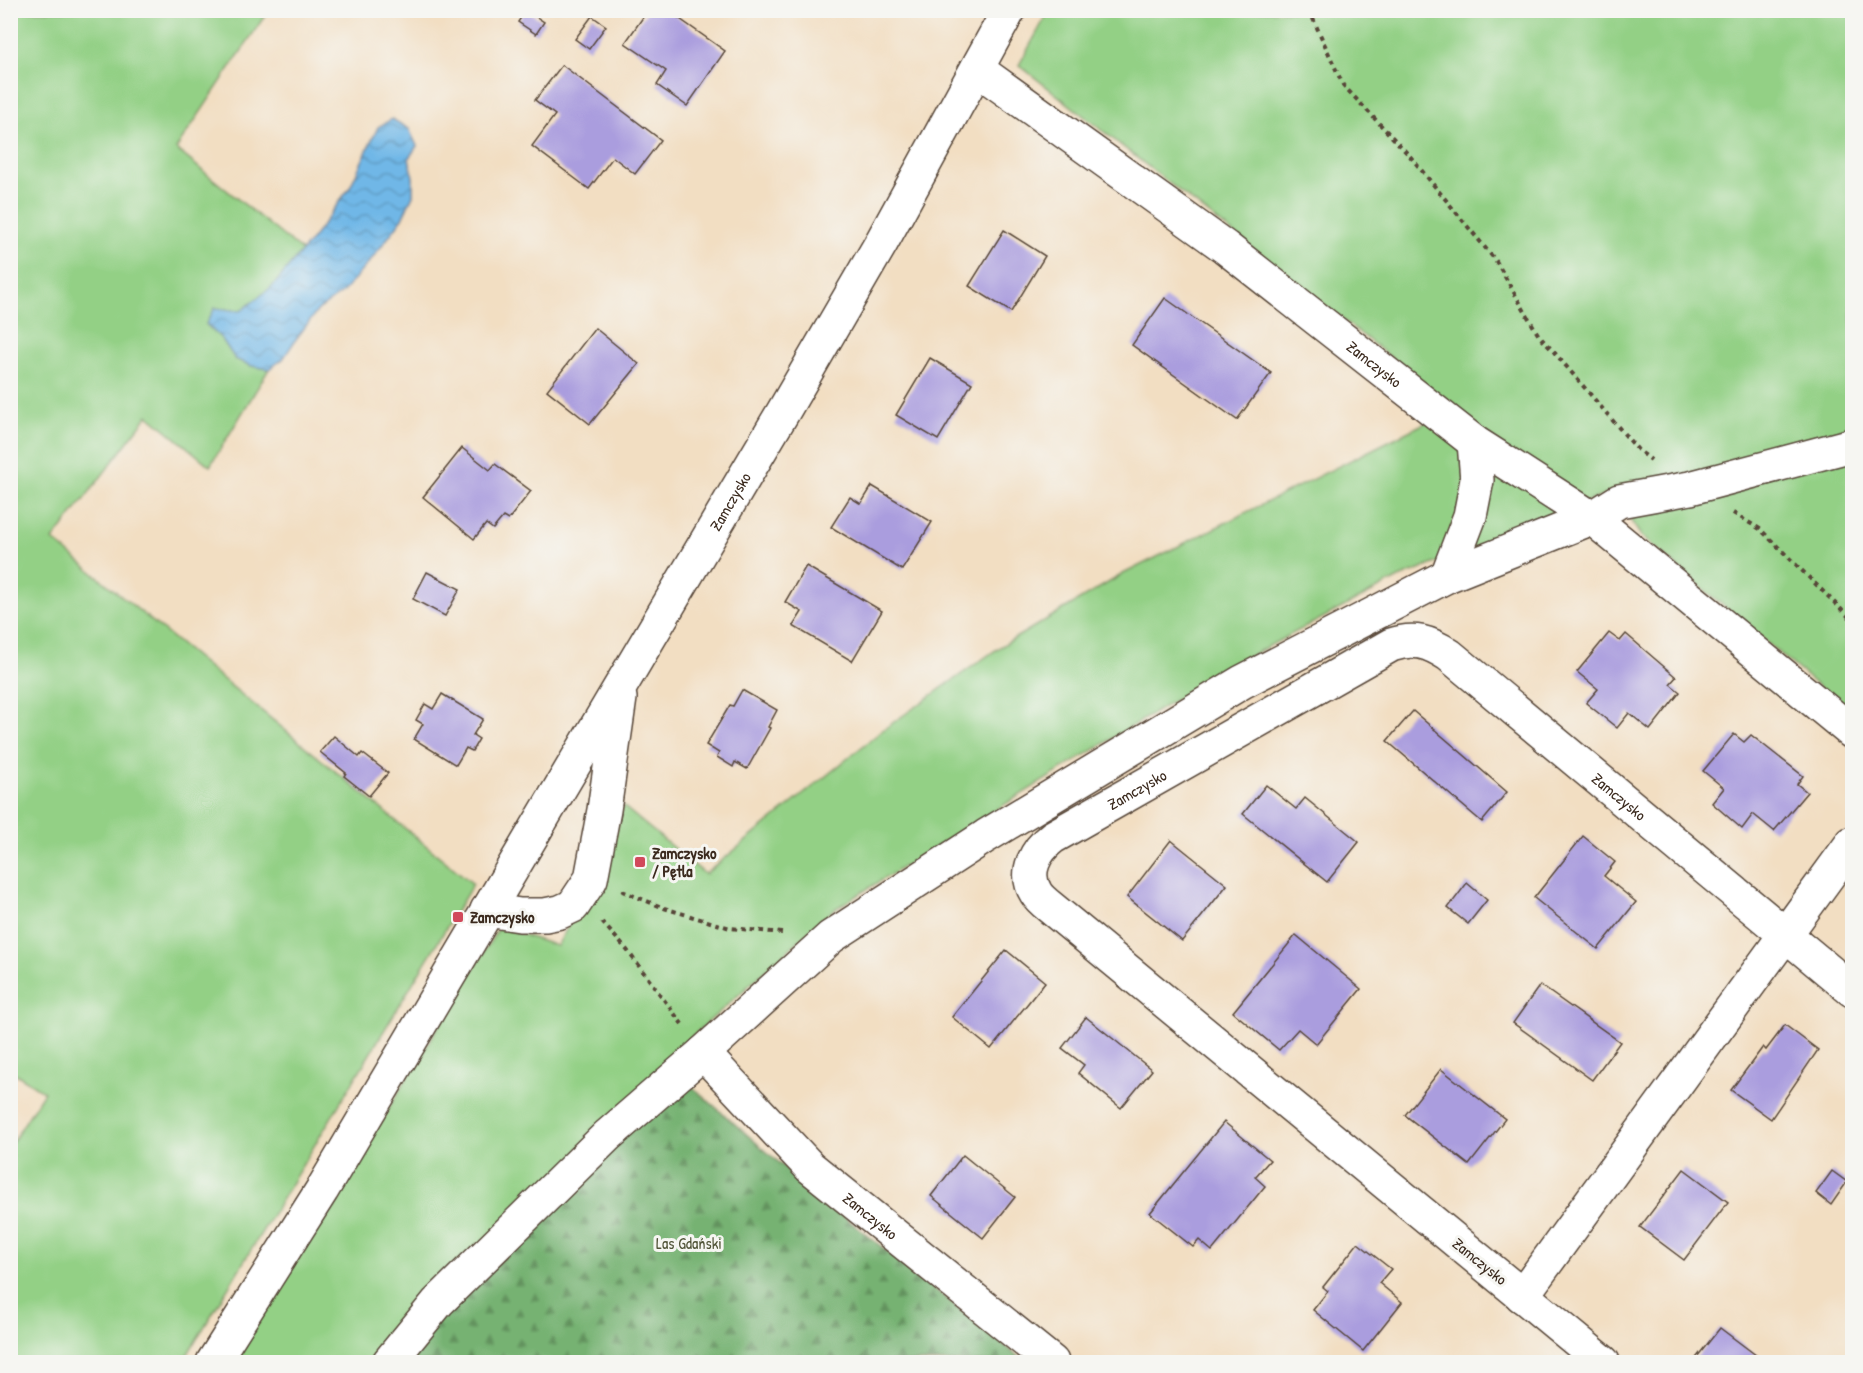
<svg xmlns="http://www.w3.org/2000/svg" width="1863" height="1373" viewBox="0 0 1863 1373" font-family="'Patrick Hand',sans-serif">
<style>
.grass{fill:#93d085;stroke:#677d52;stroke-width:1.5}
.forest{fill:url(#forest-firs);stroke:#586e48;stroke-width:1.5}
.water{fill:url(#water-waves);stroke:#567082;stroke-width:1.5}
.building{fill:#aa9dde}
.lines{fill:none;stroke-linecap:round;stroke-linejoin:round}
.minor-casing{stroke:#564537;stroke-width:36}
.path{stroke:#564537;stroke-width:4;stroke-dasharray:4.5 4.5;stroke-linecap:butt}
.minor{stroke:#fff;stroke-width:33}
.poi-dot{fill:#d1495b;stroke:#f6f6f2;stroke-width:2}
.labels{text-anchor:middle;stroke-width:6;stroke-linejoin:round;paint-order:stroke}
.street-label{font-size:16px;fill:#3b2a1e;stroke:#f6f6f2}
.poi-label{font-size:16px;font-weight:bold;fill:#3b2a1e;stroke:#f6f6f2;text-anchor:start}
.park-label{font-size:16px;fill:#515438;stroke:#f6f6f2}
</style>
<defs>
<pattern id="forest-firs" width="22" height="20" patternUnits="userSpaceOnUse" patternTransform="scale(1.5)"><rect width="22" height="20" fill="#76b272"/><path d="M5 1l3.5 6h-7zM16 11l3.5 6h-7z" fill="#62915d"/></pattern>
<pattern id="water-waves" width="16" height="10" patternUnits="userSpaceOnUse" patternTransform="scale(1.5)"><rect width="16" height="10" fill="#70b7e7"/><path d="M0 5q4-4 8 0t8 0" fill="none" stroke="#5d95bb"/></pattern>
</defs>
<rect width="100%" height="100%" fill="#f6f6f2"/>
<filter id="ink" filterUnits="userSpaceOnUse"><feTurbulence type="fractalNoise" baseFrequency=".0167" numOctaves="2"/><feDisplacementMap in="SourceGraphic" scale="12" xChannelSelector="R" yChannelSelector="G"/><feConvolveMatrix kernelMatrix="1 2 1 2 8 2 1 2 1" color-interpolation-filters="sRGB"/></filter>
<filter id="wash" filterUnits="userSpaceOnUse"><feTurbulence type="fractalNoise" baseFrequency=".008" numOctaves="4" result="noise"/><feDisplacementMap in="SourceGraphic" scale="24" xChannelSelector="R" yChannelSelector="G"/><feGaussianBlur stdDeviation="1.35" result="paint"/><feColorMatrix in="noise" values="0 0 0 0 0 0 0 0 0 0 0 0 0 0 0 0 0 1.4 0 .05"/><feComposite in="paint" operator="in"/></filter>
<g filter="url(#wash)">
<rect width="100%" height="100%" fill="#f2dec2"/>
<g class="grass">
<polygon points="11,11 268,11 176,149 302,251 273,286 241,311 215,308 206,324 222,339 235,359 252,366 269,369 210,466 148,415 53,540 473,884 183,1362 11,1362 10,1146 44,1092 10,1070"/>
<polygon points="1049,11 1852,11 1852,715 1641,536 1612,492 1399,578 1227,668 833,910 666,1060 688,1083 620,1140 536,1231 404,1362 234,1362 499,927 557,946 612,847 623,806 705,874 884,729 1000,647 1123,574 1455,408 1019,65"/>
</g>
<polygon class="forest" points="688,1083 806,1186 1025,1362 404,1362 441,1312 536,1231 620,1140"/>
<polygon class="water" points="392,119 409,129 417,146 409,158 413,177 413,195 400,222 371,260 342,293 318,310 296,339 283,359 269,369 252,366 235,359 222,339 206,324 215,308 241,311 273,286 313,238 350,187 378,127"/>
<g id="blocks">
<g class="building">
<polygon points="526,10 544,22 536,34 518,22"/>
<polygon points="648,10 667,10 725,51 687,106 657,85 666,71 625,43"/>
<polygon points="592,16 606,26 589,49 575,39"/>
<polygon points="562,65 661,140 635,174 613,157 589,189 532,146 555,115 535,100"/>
<polygon points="1004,230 1045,256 1011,312 969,286"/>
<polygon points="1165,298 1271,373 1237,420 1132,345"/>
<polygon points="595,328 639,364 590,424 547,390"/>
<polygon points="930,358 972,383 938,440 896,415"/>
<polygon points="462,448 490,470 495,464 531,491 508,520 503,517 493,529 486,524 474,539 423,497"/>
<polygon points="872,486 932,522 902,570 831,527 850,497 861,504"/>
<polygon points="806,566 882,611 852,661 793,626 802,612 785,602"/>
<polygon points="427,572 460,589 445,616 413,599"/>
<polygon points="1609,633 1620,641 1626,634 1676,677 1670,684 1680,692 1650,730 1629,713 1617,728 1586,703 1598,689 1577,672"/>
<polygon points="742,690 777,710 768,727 770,728 747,769 735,762 733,767 717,757 719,753 706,745 730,705 733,706"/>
<polygon points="442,694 483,719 473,735 479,739 472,751 466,748 456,765 414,739 423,724 416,720 425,704 433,709"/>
<polygon points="1413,711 1507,792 1482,822 1387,741"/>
<polygon points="1734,734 1744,742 1751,735 1803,776 1797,784 1807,792 1774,831 1753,814 1742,829 1712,803 1724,788 1703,771"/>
<polygon points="334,736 359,757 362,753 388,773 369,796 344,776 346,773 320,752"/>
<polygon points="1266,785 1296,809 1305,798 1359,842 1327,882 1243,814"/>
<polygon points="1583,836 1615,862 1604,876 1636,902 1598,949 1534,898"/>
<polygon points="1171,840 1227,885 1182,941 1127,897"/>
<polygon points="1467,883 1487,900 1468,924 1448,908"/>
<polygon points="1296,935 1361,989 1316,1044 1298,1029 1279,1050 1233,1012"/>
<polygon points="1006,950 1045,982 991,1049 952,1017"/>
<polygon points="1540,985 1620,1042 1592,1080 1513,1023"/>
<polygon points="1086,1017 1152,1070 1121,1108 1078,1073 1084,1065 1062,1048"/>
<polygon points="1785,1025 1818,1050 1771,1119 1731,1090 1763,1047 1766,1050"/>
<polygon points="1441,1069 1505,1119 1469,1165 1405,1115"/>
<polygon points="1224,1122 1270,1160 1255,1177 1265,1186 1212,1251 1199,1240 1193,1247 1150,1213"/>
<polygon points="963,1155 1015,1197 983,1238 931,1196"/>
<polygon points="1684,1169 1728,1202 1684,1260 1640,1227"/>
<polygon points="1832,1171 1847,1182 1831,1205 1816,1193"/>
<polygon points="1358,1243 1391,1269 1379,1283 1402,1302 1363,1351 1313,1310 1328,1291 1323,1287"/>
<polygon points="1720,1328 1765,1362 1693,1362"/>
</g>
</g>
</g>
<g filter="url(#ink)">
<use href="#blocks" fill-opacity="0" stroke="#564537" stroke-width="1.5"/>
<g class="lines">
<g class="minor-casing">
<g id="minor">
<path id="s1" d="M 977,69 L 1225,247 L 1474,442 L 1592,518 L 1852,732"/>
<polyline points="1447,576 1470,516 1477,480 1474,442"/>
<polyline points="487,910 520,915 545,915 560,912 573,906 591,879 604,810 620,698"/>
<path id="s2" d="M 703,1053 L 810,1167 L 1052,1362"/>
<polyline points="1522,1296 1852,843"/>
<path id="s3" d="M 213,1362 L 322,1190 L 783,412 L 880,245 L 1009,10"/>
<polyline points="389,1362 438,1302 607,1136 703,1053 831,937 986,836 1242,682 1447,576 1592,518 1619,501 1690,488 1852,445"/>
<path id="s4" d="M 1603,1362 L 1050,907 C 1045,903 1039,898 1036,893 C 1023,872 1036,850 1053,837 L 1391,645 C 1414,637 1429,642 1449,655 L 1852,990"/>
</g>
</g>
<g class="path">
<polyline points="1309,10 1343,85 1409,155 1496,261 1539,336 1554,352 1638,450 1651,460"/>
<polyline points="1733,513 1760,529 1852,620"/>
<polyline points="622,891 664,908 730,928 783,933"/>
<polyline points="602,922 627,950 682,1024"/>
</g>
<use href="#minor" class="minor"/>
</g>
</g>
<g class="poi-dot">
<rect x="634" y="856" width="12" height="12" rx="3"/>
<rect x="452" y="911" width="12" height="12" rx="3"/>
</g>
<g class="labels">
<g class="street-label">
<text dy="6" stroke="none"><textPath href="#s1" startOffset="495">Zamczysko</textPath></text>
<text dy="6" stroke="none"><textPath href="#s3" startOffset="1004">Zamczysko</textPath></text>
<text dy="6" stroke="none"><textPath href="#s4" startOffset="897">Zamczysko</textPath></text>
<text dy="6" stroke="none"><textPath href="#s4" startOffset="1472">Zamczysko</textPath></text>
<text dy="6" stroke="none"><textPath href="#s2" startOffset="234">Zamczysko</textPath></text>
<text transform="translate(1480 1261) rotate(39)" y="6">Zamczysko</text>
</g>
<g class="poi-label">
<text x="652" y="859">Zamczysko<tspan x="652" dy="18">/ Pętla</tspan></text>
<text x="470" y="923">Zamczysko</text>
</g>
<g class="park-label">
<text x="689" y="1249">Las Gdański</text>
</g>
</g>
<rect width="1863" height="1373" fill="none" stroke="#f6f6f2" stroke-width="36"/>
</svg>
